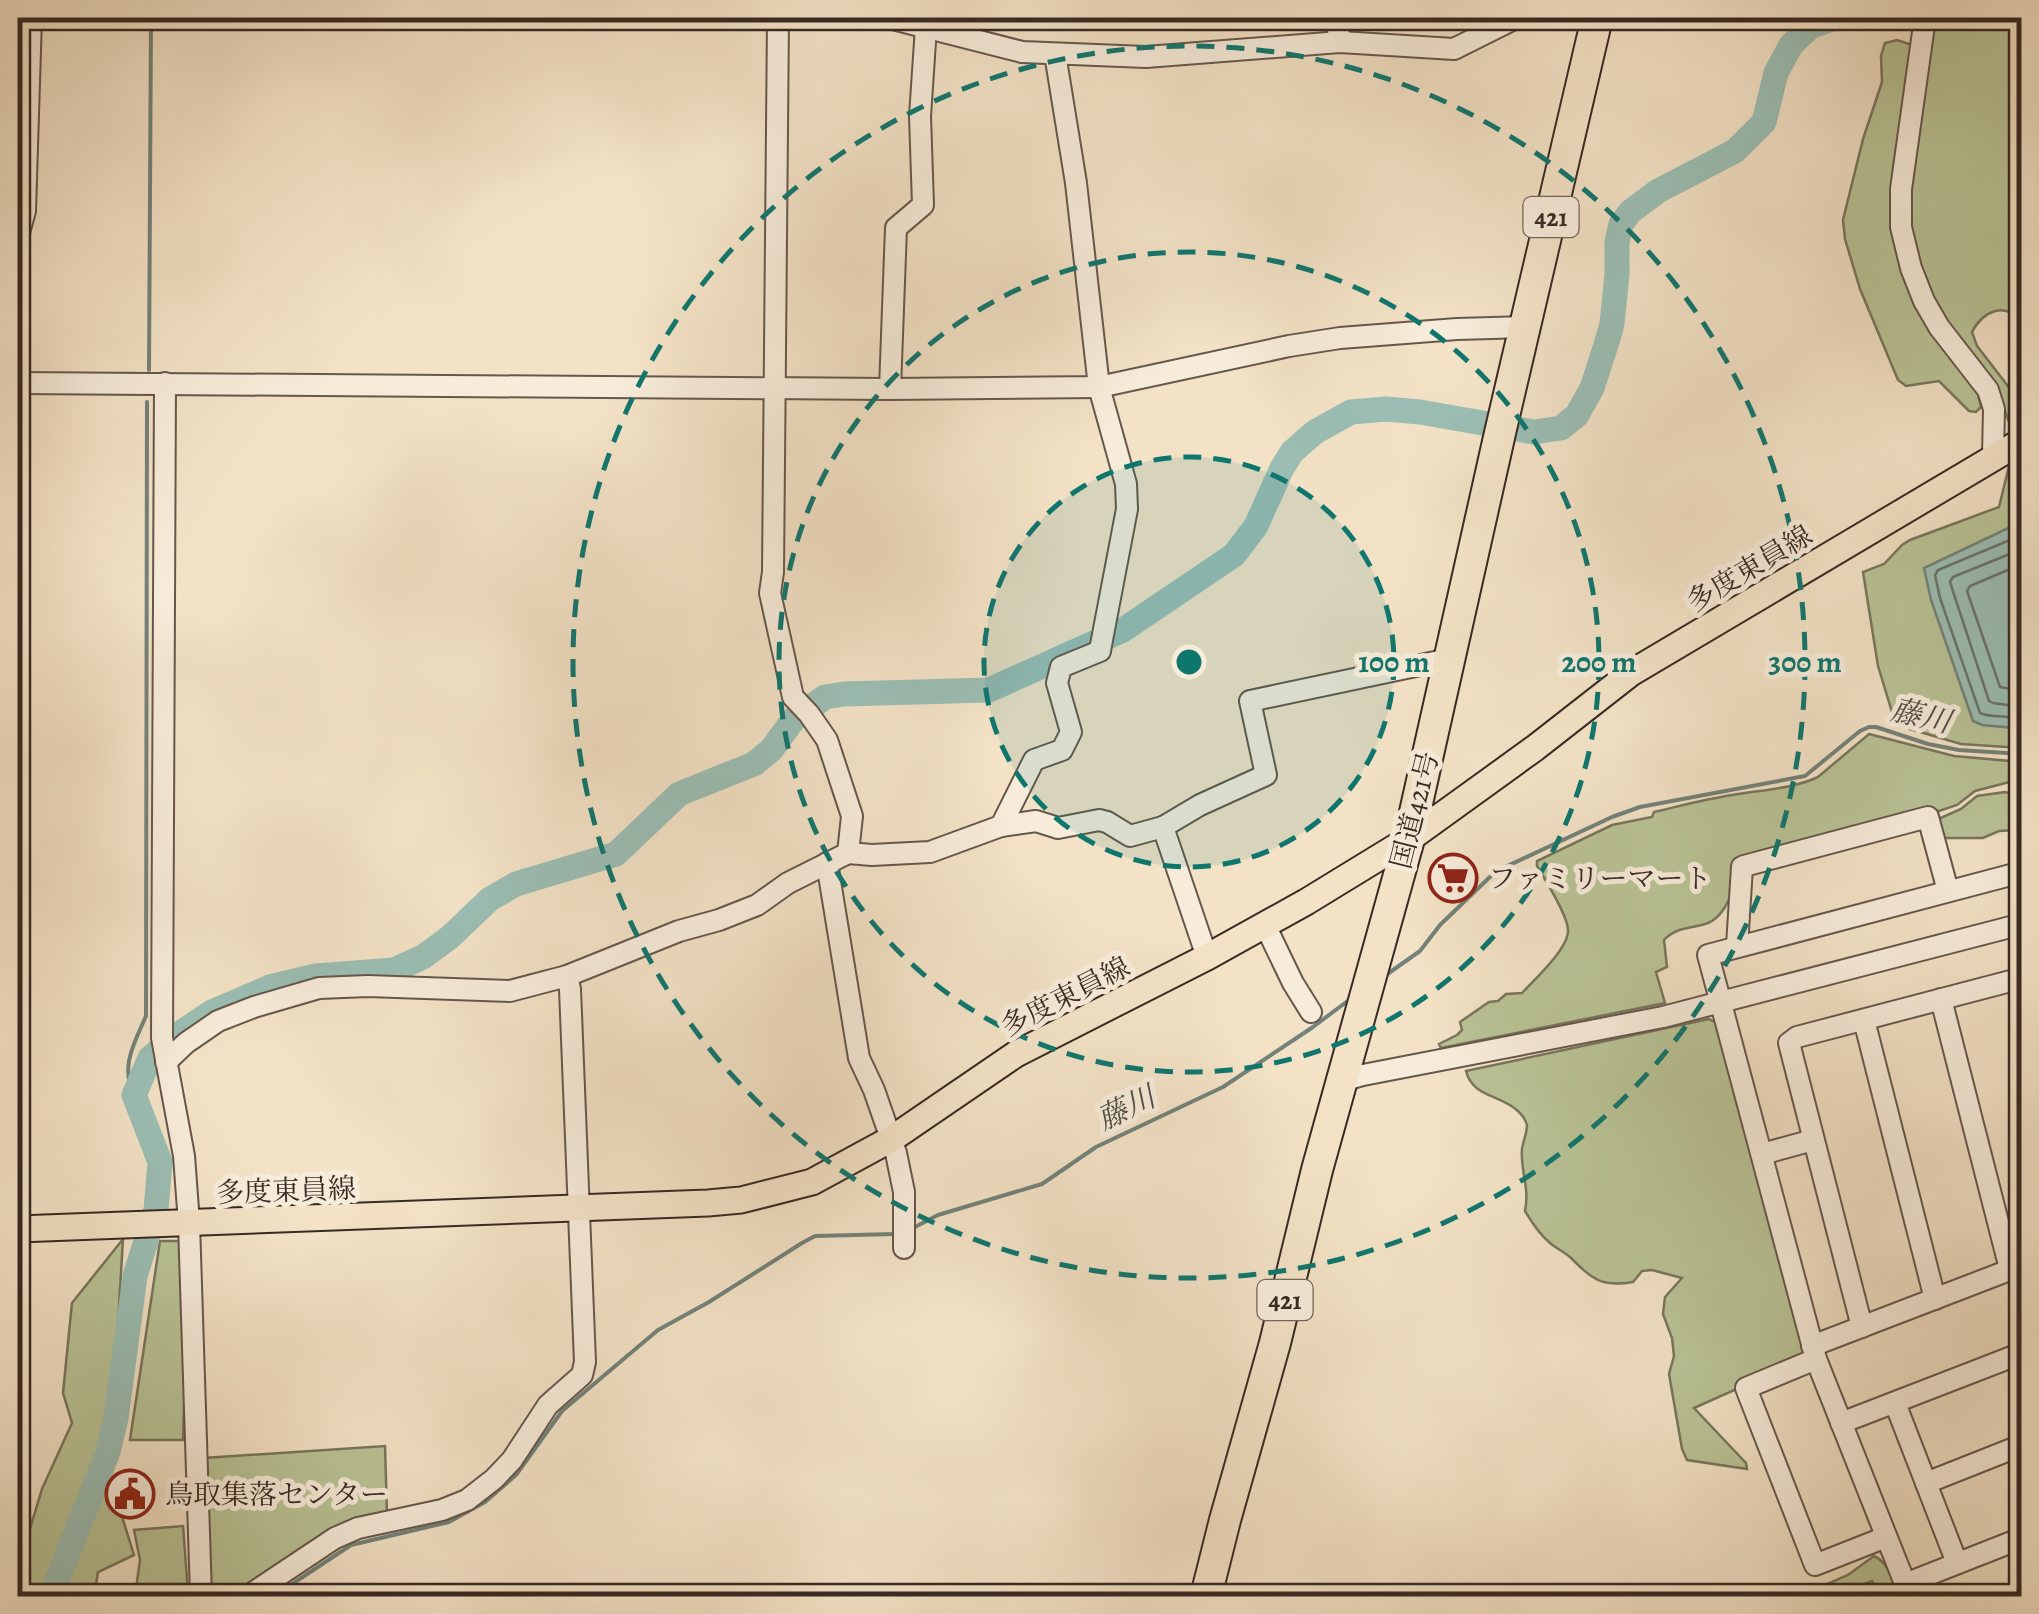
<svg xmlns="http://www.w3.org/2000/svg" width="2039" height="1614" viewBox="0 0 2039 1614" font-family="Alegreya,'Noto Serif JP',serif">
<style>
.green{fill:#b9c396;stroke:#78765d;stroke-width:2.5}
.water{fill:#9bbeb4;stroke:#73827a;stroke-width:2.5}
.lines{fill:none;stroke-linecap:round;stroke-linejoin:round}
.shore{stroke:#69746c;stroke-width:2.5}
.stream{stroke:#73827a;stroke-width:4}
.river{stroke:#9bbeb4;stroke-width:25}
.minor-casing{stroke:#66574c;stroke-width:24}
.major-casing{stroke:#372924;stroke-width:29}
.highway-casing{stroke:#372924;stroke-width:34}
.minor{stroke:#f7ecda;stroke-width:20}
.major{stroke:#f3e2c6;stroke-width:25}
.highway{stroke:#f3e2c6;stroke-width:30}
.ring{fill:none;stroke:#0f766e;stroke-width:5;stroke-dasharray:18 12}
.labels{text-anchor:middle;stroke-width:10;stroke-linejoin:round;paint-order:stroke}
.shield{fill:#f7ecda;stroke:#71645b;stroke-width:2.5}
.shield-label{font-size:25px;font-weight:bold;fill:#372924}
.street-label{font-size:28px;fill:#372924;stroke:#f7ecda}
.poi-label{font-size:28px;fill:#372924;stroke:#f7ecda;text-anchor:start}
.water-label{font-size:30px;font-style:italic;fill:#504e48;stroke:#f7ecda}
.centre{fill:#0f766e;stroke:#f7ecda;stroke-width:5}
.ring-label{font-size:30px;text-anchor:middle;font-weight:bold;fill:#0f766e;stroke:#f7ecda;stroke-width:10;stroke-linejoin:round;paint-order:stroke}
</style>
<rect width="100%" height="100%" fill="#f3e2c6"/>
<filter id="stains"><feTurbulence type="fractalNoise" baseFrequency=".002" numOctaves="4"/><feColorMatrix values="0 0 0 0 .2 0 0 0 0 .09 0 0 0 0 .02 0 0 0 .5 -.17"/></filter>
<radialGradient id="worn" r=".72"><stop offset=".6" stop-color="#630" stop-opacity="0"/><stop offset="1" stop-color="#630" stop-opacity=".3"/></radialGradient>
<g class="green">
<path d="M 1931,18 L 2021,18 L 2021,322 C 2005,301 1983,311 1972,332 L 1977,346 L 2021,403 L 2021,424 L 2015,428 L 2009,422 L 1998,392 L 1938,312 L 1926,288 L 1910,236 L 1910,173 Z"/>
<polygon points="1897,40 1912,45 1893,218 1977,390 1981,407 1976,412 1969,411 1939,381 1906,386 1898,380 1860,289 1845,239 1843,220 1863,139 1882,82 1881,56 1885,43"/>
<polygon points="2014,459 2022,470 2021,748 1961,744 1896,725 1878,666 1863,572 1884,564 1902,545 1910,540 1999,507 2009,466 2007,463"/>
<path d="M 1869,734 L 1954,756 L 2021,762 L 2021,779 L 1975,791 L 1957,805 L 1936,812 L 1739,861 C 1737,880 1729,914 1708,923 C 1693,929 1677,926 1664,940 L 1667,967 L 1656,972 L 1665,1003 L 1441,1048 L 1439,1044 L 1457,1035 L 1462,1030 L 1460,1022 L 1489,1002 L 1498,1001 L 1506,994 L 1522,993 C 1535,979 1569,948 1568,930 C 1568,916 1545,879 1537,866 L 1537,861 L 1612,825 L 1652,817 L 1654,812 C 1680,806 1706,799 1732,795 C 1761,790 1792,789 1818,777 Z"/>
<polygon points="2005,792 2012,794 2020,824 2017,830 1999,831 1983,838 1941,838 1934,821 1961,809 1977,796"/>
<path d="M 1709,1019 L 1722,1026 L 1805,1351 L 1797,1362 L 1694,1408 L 1746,1463 L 1747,1469 L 1687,1460 L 1682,1449 L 1669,1374 L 1674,1356 L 1672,1338 L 1663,1314 L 1665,1297 L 1682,1278 L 1652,1270 L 1642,1271 L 1633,1282 C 1601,1288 1591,1278 1570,1257 C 1564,1252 1556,1248 1550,1243 C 1539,1234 1532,1223 1525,1211 C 1530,1187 1520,1170 1522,1149 C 1523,1142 1527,1133 1527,1125 C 1526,1121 1522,1115 1519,1112 C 1501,1094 1473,1098 1466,1071 Z"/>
<polygon points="123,1239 111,1440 53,1588 18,1586 18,1539 29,1532 42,1489 72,1423 63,1393 72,1303"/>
<polygon points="160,1241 189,1241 183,1440 130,1440"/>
<polygon points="385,1446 387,1514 311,1542 231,1596 208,1596 204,1458"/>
<polygon points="109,1475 134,1555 98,1572 94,1596 60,1596"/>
<polygon points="183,1526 188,1592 174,1596 135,1596 140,1560 134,1530"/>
<path d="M 1874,1556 C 1889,1563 1894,1581 1898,1596 L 1880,1596 L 1872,1581 L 1844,1591 L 1840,1588 L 1818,1596 L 1789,1596 L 1789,1592 L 1793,1591 L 1807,1593 L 1848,1575 Z"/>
</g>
<polygon class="water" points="2021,522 2022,728 2021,734 2014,734 2014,728 1982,725 1973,721 1931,600 1924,568"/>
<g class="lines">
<g class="shore">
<path d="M 2022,535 L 1938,570 L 1935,575 L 1940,598 L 1980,713 C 1993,719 2009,713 2022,722"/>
<polyline points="2022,549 1953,577 1950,582 1989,701 1993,703 2022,707"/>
<polyline points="2022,564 1970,586 1967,591 2000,687 2022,691"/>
</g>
<g class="stream">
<polyline points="1840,18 1888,25 1907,18"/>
<polyline points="149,370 151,18"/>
<polyline points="1386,975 1420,951 1440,925 1493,874 1503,868 1612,817 1640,807 1805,776 1860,731 1869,727 1876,727 1928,744 1959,750 2022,754"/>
<path d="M 134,1095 C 120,1066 134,1044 146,1016 L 147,402"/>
<polyline points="913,1228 938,1215 1042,1184 1096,1147 1223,1087 1313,1027 1353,997"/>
<polyline points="274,1596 351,1545 449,1522 485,1502 516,1475 562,1411 658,1330 709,1302 802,1243 815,1236 895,1234"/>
</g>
<polyline class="river" points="51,1596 108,1452 116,1418 135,1276 156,1210 160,1162 134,1095 150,1058 176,1036 212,1012 270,987 316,976 394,970 423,957 450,937 490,899 516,884 616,854 679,794 754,764 771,750 793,720 825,697 844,694 989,690 1123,630 1234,555 1256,526 1282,468 1292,452 1315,432 1351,412 1386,409 1420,412 1534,432 1561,428 1577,415 1592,388 1606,345 1612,324 1617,274 1617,242 1621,224 1630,212 1658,191 1735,151 1764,122 1776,73 1791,45 1810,27 1834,18"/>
<g class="minor-casing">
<g id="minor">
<polyline points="889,18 1022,52 1146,57 1340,42 1454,49 1516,18"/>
<polyline points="1336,18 1340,42"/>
<polyline points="1925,18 1901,189 1901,227 1911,268 1924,301 1939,327 1988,390 1994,409 1993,456"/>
<polyline points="18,236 25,211 31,18"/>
<polyline points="18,383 890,389 1099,387 1289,346 1340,338 1457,329 1526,327"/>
<polyline points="165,383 162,1038 184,1156 189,1223 201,1596"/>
<polyline points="890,389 896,228 923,205 920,116 926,27"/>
<polyline points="1001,826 1036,821 1058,828 1099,820 1107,822 1130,836 1163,827 1207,957"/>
<polyline points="1163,827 1200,805 1266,775 1250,701 1449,659"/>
<polyline points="848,853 872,855 930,852 1001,826 1034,760 1062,750 1071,732 1057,683 1061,667 1100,651 1101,645 1127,509 1126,484 1099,387 1076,183 1055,54"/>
<polyline points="827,863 859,1058 874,1090 896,1153 904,1192 904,1248"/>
<polyline points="1265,925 1293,983 1311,1012"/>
<polyline points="1737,946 1742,867 1744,866 1928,817 1948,891"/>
<polyline points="1941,999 2010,1269"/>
<polyline points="1864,1020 1935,1299"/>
<polyline points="166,1062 186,1043 218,1021 254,1007 319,988 368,986 510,991 567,976"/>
<polyline points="1342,1081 1363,1075 1663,1017 2022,924"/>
<polyline points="1762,1154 1813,1140"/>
<polyline points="1862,1327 1789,1043 1797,1037 2022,978"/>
<polyline points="1812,1346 2020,1266"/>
<polyline points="1816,1359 1746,1388 1815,1565 1886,1537"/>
<polyline points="1895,1403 1957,1563"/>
<polyline points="1841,1423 2022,1353"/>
<polyline points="1926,1483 2022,1445"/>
<polyline points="1905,1584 2022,1538"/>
<polyline points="248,1596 335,1538 358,1528 442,1510 467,1500 494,1479 512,1460 548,1405 582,1375 585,1362 570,989 567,976 679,931 719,920 757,905 788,883 848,853 852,816 827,740 809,714 793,697 770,593 773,572 778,18"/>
<polyline points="1910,1596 1816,1359 1708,955 2022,872"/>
</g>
</g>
<g class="major-casing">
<polyline id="major" points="18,1229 708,1203 741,1200 812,1182 893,1138 1016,1054 1207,957 1306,902 1409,839 1535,748 1631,673 2022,441"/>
</g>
<g class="highway-casing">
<polyline id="highway" points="1206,1596 1225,1520 1275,1343 1317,1170 1409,839 1500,433 1597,18"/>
</g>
<use href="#minor" class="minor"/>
<use href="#major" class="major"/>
<use href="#highway" class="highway"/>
</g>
<circle cx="1189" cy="662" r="205" fill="#0f766e" fill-opacity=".12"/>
<g class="ring">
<circle cx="1189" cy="662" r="205"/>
<circle cx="1189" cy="662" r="410"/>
<circle cx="1189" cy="662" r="616"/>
</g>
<defs>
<g id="supermarket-ring" transform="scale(2.5)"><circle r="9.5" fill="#f7ecda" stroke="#8f2418" stroke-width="1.5"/><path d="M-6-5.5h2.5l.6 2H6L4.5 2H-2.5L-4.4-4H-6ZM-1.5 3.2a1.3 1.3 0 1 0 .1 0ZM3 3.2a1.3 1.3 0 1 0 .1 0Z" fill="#8f2418"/></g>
<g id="civic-ring" transform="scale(2.5)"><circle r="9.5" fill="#f7ecda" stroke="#8f2418" stroke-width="1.5"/><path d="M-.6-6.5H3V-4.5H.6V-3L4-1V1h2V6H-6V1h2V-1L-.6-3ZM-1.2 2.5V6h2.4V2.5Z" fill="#8f2418"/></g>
</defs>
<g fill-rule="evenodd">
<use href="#supermarket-ring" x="1453" y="878"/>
<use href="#civic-ring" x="130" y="1494"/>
</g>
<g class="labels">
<g class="shield">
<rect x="1523.5" y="197" width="55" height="40" rx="8"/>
<rect x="1257.5" y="1280" width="55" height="40" rx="8"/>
</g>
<g class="shield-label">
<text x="1551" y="226">421</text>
<text x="1285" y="1309">421</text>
</g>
<g class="street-label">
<text transform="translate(1749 568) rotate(-31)" y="10">多度東員線</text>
<text transform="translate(1414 810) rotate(-76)" y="10">国道421号</text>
<text transform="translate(1065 996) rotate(-27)" y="10">多度東員線</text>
<text transform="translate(286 1190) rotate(-2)" y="10">多度東員線</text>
</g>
<g class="poi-label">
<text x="1488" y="888">ファミリーマート</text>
<text x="165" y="1504">鳥取集落センター</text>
</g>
<g class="water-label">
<text transform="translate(1921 716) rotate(13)" y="10">藤川</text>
<text transform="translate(1126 1108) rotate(-26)" y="10">藤川</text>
</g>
</g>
<circle cx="1189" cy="662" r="15" class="centre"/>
<g class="ring-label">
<text x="1394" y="672">100 m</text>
<text x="1599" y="672">200 m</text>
<text x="1805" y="672">300 m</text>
</g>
<rect width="2039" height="1614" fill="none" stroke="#f3e2c6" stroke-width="60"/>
<rect x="20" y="20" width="1999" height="1574" fill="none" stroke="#372924" stroke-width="5"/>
<rect x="30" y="30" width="1979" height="1554" fill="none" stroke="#372924" stroke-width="2.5"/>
<rect width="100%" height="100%" filter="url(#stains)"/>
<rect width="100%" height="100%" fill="url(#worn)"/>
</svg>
